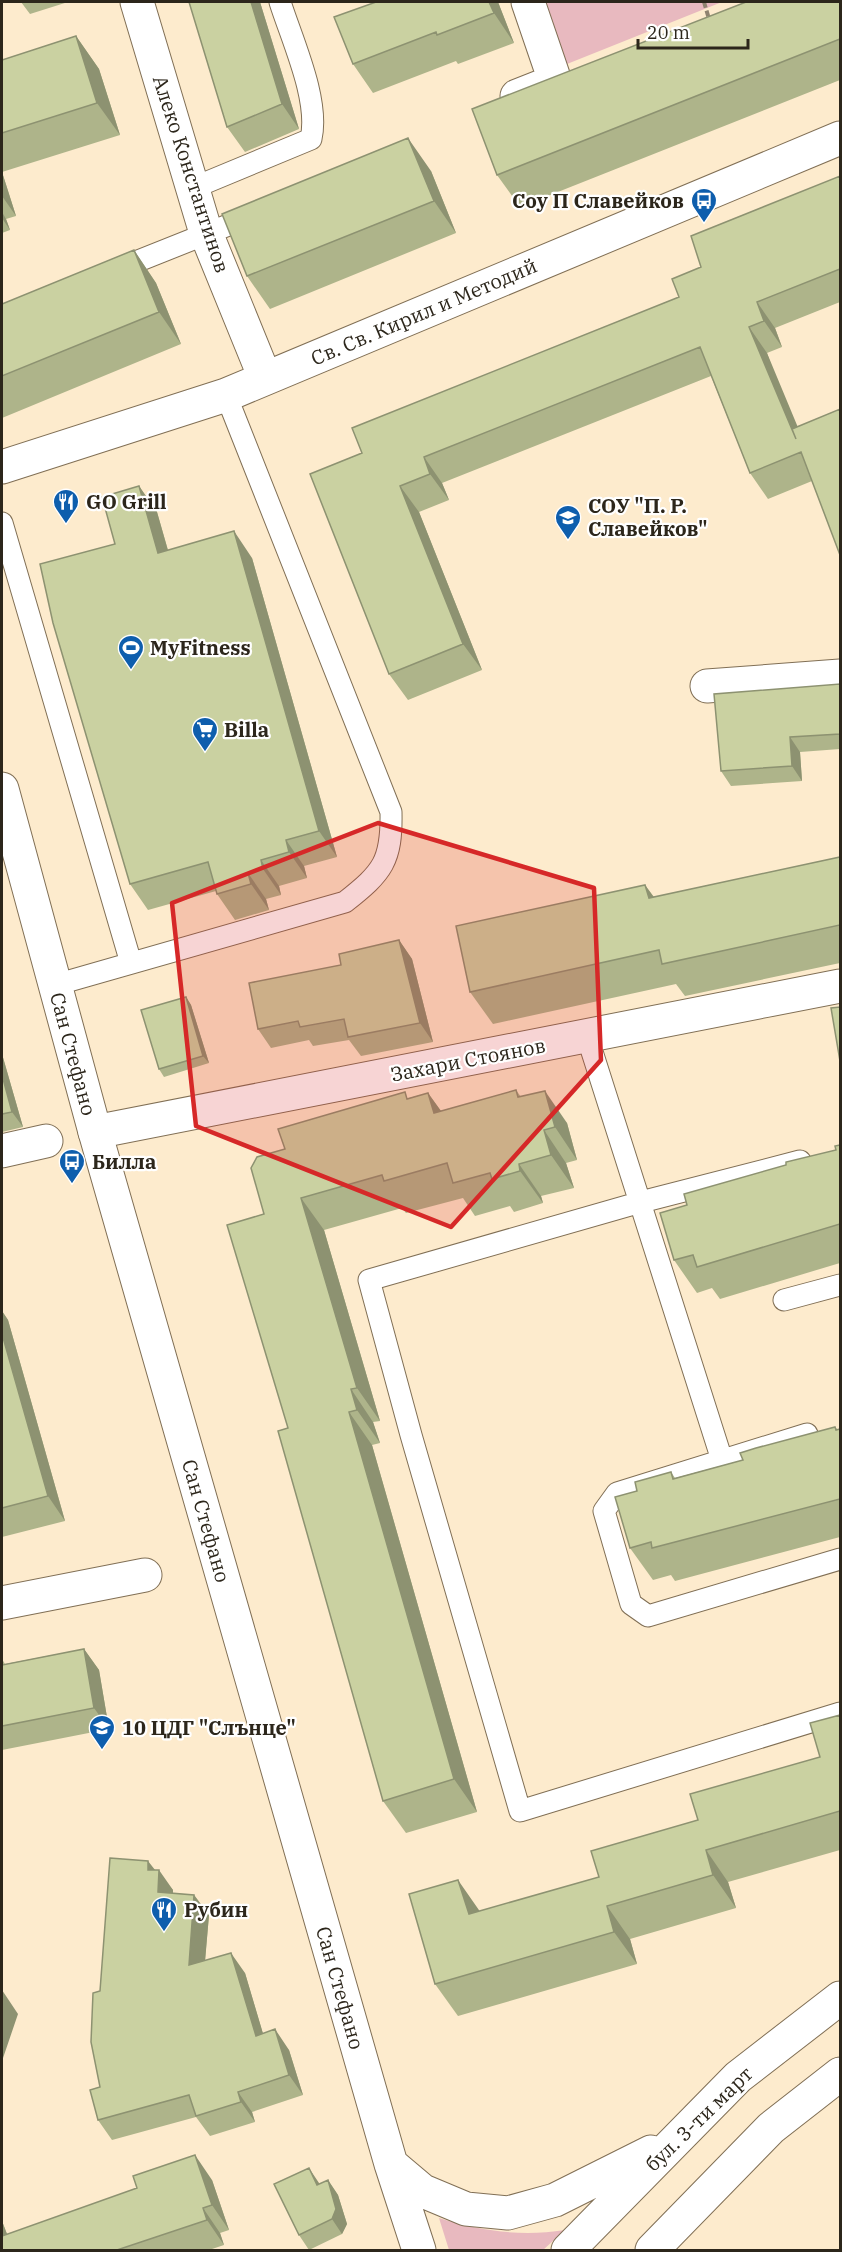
<svg xmlns="http://www.w3.org/2000/svg" width="842" height="2252" font-family="'IBM Plex Serif',serif">
  <style>
    .green { fill: #e8b9bf }
    .lines { fill: none; stroke-linecap: round; stroke-linejoin: round }
    .lane-casing { stroke: #806f55; stroke-width: 23 }
    .street-casing { stroke: #806f55; stroke-width: 35 }
    .secondary-casing { stroke: #806f55; stroke-width: 35 }
    .path { stroke: #8f836f; stroke-width: 4; stroke-dasharray: 6 3; stroke-linecap: butt }
    .lane { stroke: #fff; stroke-width: 21 }
    .street { stroke: #fff; stroke-width: 33 }
    .secondary { stroke: #fff; stroke-width: 33 }
    .wall { fill: #aeb48a }
    .shaded-wall { fill: #8d9271 }
    .building { fill: #cad1a1; stroke: #8d9271; stroke-width: 1.5 }
    .marked { fill: #d62828; fill-opacity: 0.2; stroke: #d62828; stroke-width: 4.5; stroke-linejoin: round }
    .labels { text-anchor: middle; stroke-width: 4.5; stroke-linejoin: round; paint-order: stroke }
    .street-label { font-size: 20px; fill: #2c261b; stroke: #fff }
    .poi-label { font-size: 20px; font-weight: bold; fill: #2c261b; stroke: #fff; text-anchor: start }
  </style>
  <rect width="100%" height="100%" fill="#fdebcd"/>
  <path class="green" d="M 541,2 L 722,2 L 562,66 Z
    M 439,2218 C 481,2231 521,2237 565,2230 L 543,2250 L 449,2250 Z"/>
  <g class="lines">
    <defs>
      <path id="lane" d="M 193,188 L 311,139 C 320,100 292,40 280,2
        M 113,271 L 251,216
        M 2,523 L 131,963
        M 55,985 L 345,902 C 383,872 392,861 391,812 L 226,395
        M 587,1036 L 722,1460
        M 800,1161 L 641,1202 L 369,1280 L 411,1435 L 520,1811 L 840,1713
        M 784,1300 L 840,1285
        M 807,1434 L 617,1493 L 604,1511 L 631,1604 L 648,1616 L 840,1559"/>
      <path id="street" d="M 137,2 L 206,233 L 265,378
        M 517,96 L 555,81 L 528,2
        M 2,467 L 226,395 L 840,138
        M 707,686 L 840,676
        M 95,1132 L 840,986
        M 2,1151 L 46,1141
        M 2,1603 L 145,1575"/>
      <path id="secondary" d="M 2,789 L 95,1132 L 391,2164 L 419,2250
        M 391,2164 L 423,2191 L 466,2209 L 508,2213 L 555,2200 L 651,2152
        M 568,2250 L 738,2077 L 840,1998
        M 652,2250 L 771,2128 L 840,2074"/>
    </defs>
    <use href="#lane" class="lane-casing"/>
    <use href="#street" class="street-casing"/>
    <use href="#secondary" class="secondary-casing"/>
    <path class="path" d="M 704,2 L 709,19"/>
    <use href="#lane" class="lane"/>
    <use href="#street" class="street"/>
    <use href="#secondary" class="secondary"/>
  </g>
  <path class="wall" d="M 21,2 L 68,2 L 30,14 Z
    M 189,2 L 260,2 L 299,129 L 245,152 L 227,127 Z
    M 498,2 L 514,43 L 458,64 L 456,61 L 373,93 L 353,64 Z
    M 840,2 L 840,80 L 520,207 L 497,175 Z
    M 76,36 L 99,69 L 120,135 L 2,172 L 16,216 L 6,219 L 10,230 L 2,233 L 2,60 Z
    M 431,171 L 456,233 L 270,309 L 247,276 Z
    M 840,176 L 840,302 L 775,328 L 782,347 L 767,353 L 812,481 L 768,499 L 750,473 L 711,376 L 442,483 L 449,500 L 419,512 L 482,670 L 408,700 L 389,674 L 362,453 L 679,297 L 701,267 Z
    M 134,250 L 156,283 L 181,344 L 2,418 L 2,304 Z
    M 139,486 L 157,512 L 168,550 L 252,558 L 337,857 L 304,866 L 307,878 L 279,886 L 281,895 L 266,899 L 269,910 L 235,920 L 217,894 L 216,891 L 148,910 L 130,884 L 115,544 Z
    M 840,684 L 840,749 L 800,752 L 802,781 L 731,786 L 721,771 Z
    M 840,857 L 840,963 L 685,996 L 676,984 L 493,1024 L 470,992 L 645,885 L 654,897 Z
    M 399,940 L 412,959 L 433,1042 L 361,1056 L 349,1040 L 313,1046 L 309,1040 L 271,1048 L 258,1029 Z
    M 186,997 L 191,1005 L 209,1063 L 164,1077 L 159,1069 Z
    M 2,1054 L 23,1127 L 2,1132 Z
    M 516,1090 L 521,1097 L 567,1123 L 577,1160 L 566,1163 L 574,1188 L 541,1196 L 543,1203 L 514,1212 L 510,1206 L 475,1216 L 463,1198 L 406,1213 L 402,1208 L 324,1230 L 380,1421 L 373,1422 L 380,1443 L 372,1445 L 477,1812 L 406,1833 L 383,1801 L 288,1428 L 264,1214 L 285,1149 L 409,1098 L 428,1093 L 441,1111 Z
    M 840,1145 L 840,1263 L 720,1299 L 712,1288 L 697,1293 L 674,1260 L 687,1205 L 786,1165 L 836,1150 Z
    M 2,1311 L 8,1320 L 65,1521 L 2,1537 Z
    M 835,1427 L 837,1429 L 840,1429 L 840,1537 L 675,1581 L 671,1575 L 653,1580 L 630,1548 L 637,1491 L 671,1472 L 675,1478 L 743,1460 Z
    M 84,1649 L 99,1670 L 109,1729 L 2,1750 L 2,1659 L 5,1664 Z
    M 840,1715 L 840,1850 L 728,1882 L 736,1908 L 630,1939 L 637,1964 L 458,2016 L 435,1984 L 480,1911 L 599,1877 L 698,1820 L 820,1757 Z
    M 155,1870 L 173,1890 L 173,1893 L 194,1895 L 209,1915 L 205,1960 L 245,1973 L 263,2034 L 289,2050 L 303,2095 L 252,2112 L 255,2122 L 210,2136 L 196,2117 L 112,2140 L 98,2120 L 100,2087 L 100,1991 Z
    M 212,2180 L 229,2230 L 220,2233 L 224,2245 L 209,2250 L 2,2250 L 2,2221 L 7,2234 Z
    M 328,2180 L 338,2195 L 347,2224 L 342,2234 L 309,2250 L 299,2235 L 320,2184 Z"/>
  <path class="shaded-wall" d="M 251,2 L 260,2 L 299,129 L 282,104 Z
    M 489,2 L 498,2 L 514,43 L 494,13 Z
    M 76,36 L 99,69 L 120,135 L 97,103 Z
    M 408,138 L 431,171 L 456,233 L 434,201 Z
    M 2,172 L 16,216 L 2,196 Z
    M 2,212 L 6,219 L 10,230 L 2,218 Z
    M 134,250 L 156,283 L 181,344 L 159,312 Z
    M 757,302 L 775,328 L 782,347 L 764,321 Z
    M 749,327 L 767,353 L 814,466 L 796,439 Z
    M 424,457 L 442,483 L 449,500 L 430,474 Z
    M 139,486 L 157,512 L 176,579 L 158,553 Z
    M 400,486 L 419,512 L 482,670 L 463,644 Z
    M 234,531 L 252,558 L 337,857 L 319,831 Z
    M 790,737 L 800,752 L 802,781 L 792,766 Z
    M 286,840 L 304,866 L 307,878 L 289,852 Z
    M 261,860 L 279,886 L 281,895 L 263,869 Z
    M 248,873 L 266,899 L 269,910 L 251,884 Z
    M 645,885 L 668,917 L 649,898 Z
    M 399,940 L 412,959 L 433,1042 L 420,1023 Z
    M 186,997 L 191,1005 L 209,1063 L 203,1056 Z
    M 2,1054 L 23,1127 L 12,1112 L 2,1075 Z
    M 545,1091 L 567,1123 L 577,1160 L 555,1127 Z
    M 428,1093 L 451,1125 L 434,1113 Z
    M 544,1130 L 566,1163 L 574,1188 L 551,1155 Z
    M 519,1164 L 541,1196 L 543,1203 L 520,1171 Z
    M 301,1198 L 324,1230 L 380,1421 L 357,1388 Z
    M 2,1311 L 8,1320 L 65,1521 L 48,1496 L 2,1334 Z
    M 351,1389 L 373,1422 L 380,1443 L 357,1410 Z
    M 349,1412 L 372,1445 L 477,1812 L 454,1779 Z
    M 84,1649 L 99,1670 L 109,1729 L 94,1708 Z
    M 706,1850 L 728,1882 L 736,1908 L 713,1875 Z
    M 148,1861 L 159,1875 L 159,1870 L 173,1890 L 172,1912 L 158,1892 L 148,1870 Z
    M 458,1880 L 481,1913 L 469,1914 Z
    M 194,1895 L 209,1915 L 203,1985 L 189,1965 Z
    M 607,1906 L 630,1939 L 637,1964 L 614,1932 Z
    M 231,1953 L 245,1973 L 270,2057 L 256,2036 Z
    M 2,1990 L 18,2014 L 2,2061 Z
    M 275,2029 L 289,2050 L 303,2095 L 289,2075 Z
    M 238,2092 L 252,2112 L 255,2122 L 241,2102 Z
    M 195,2155 L 212,2180 L 229,2230 L 212,2205 Z
    M 309,2168 L 319,2183 L 328,2200 L 317,2185 Z
    M 328,2180 L 338,2195 L 347,2224 L 342,2234 L 332,2219 Z
    M 203,2208 L 220,2233 L 224,2245 L 207,2220 Z
    M 2,2221 L 13,2250 L 2,2239 Z"/>
  <path class="building" d="M 189,2 L 251,2 L 282,104 L 227,127 Z
    M 376,2 L 489,2 L 494,13 L 437,35 L 436,32 L 353,64 L 334,17 Z
    M 746,2 L 840,2 L 840,39 L 497,175 L 472,109 Z
    M 76,36 L 97,103 L 2,133 L 2,60 Z
    M 408,138 L 434,201 L 247,276 L 222,214 Z
    M 840,176 L 840,269 L 757,302 L 764,321 L 749,327 L 796,439 L 792,429 L 840,409 L 840,555 L 801,452 L 750,473 L 700,347 L 424,457 L 430,474 L 400,486 L 463,644 L 389,674 L 310,474 L 362,453 L 352,428 L 679,297 L 672,279 L 701,267 L 691,236 Z
    M 134,250 L 159,312 L 2,376 L 2,304 Z
    M 139,486 L 158,553 L 234,531 L 319,831 L 286,840 L 289,852 L 261,860 L 263,869 L 248,873 L 251,884 L 217,894 L 208,862 L 130,884 L 53,623 L 40,564 L 115,544 L 102,497 Z
    M 840,684 L 840,734 L 790,737 L 792,766 L 721,771 L 714,694 Z
    M 840,857 L 840,925 L 662,964 L 659,950 L 470,992 L 456,926 L 645,885 L 649,898 Z
    M 399,940 L 420,1023 L 348,1037 L 344,1019 L 300,1027 L 298,1021 L 258,1029 L 249,983 L 341,965 L 339,954 Z
    M 186,997 L 203,1056 L 159,1069 L 141,1010 Z
    M 840,1007 L 840,1061 L 831,1008 Z
    M 2,1075 L 12,1112 L 2,1114 Z
    M 516,1090 L 518,1097 L 545,1091 L 555,1127 L 544,1130 L 551,1155 L 519,1164 L 520,1171 L 492,1179 L 490,1173 L 453,1183 L 447,1163 L 384,1181 L 382,1175 L 301,1198 L 357,1388 L 351,1389 L 357,1410 L 349,1412 L 454,1779 L 383,1801 L 278,1431 L 288,1428 L 227,1225 L 264,1214 L 251,1168 L 257,1157 L 285,1149 L 278,1129 L 405,1092 L 407,1099 L 428,1093 L 434,1113 Z
    M 840,1145 L 840,1224 L 697,1267 L 693,1255 L 674,1260 L 660,1213 L 687,1205 L 684,1194 L 786,1165 L 786,1162 L 836,1150 L 835,1146 Z
    M 2,1334 L 48,1496 L 2,1508 Z
    M 835,1427 L 836,1430 L 840,1429 L 840,1499 L 652,1548 L 651,1542 L 630,1548 L 615,1497 L 637,1491 L 635,1482 L 671,1472 L 673,1479 L 743,1460 L 740,1453 L 756,1448 Z
    M 84,1649 L 94,1708 L 2,1726 L 2,1665 Z
    M 840,1715 L 840,1811 L 706,1850 L 713,1875 L 607,1906 L 614,1932 L 435,1984 L 409,1894 L 458,1880 L 469,1914 L 599,1877 L 591,1851 L 698,1820 L 690,1794 L 820,1757 L 810,1723 Z
    M 110,1858 L 148,1861 L 148,1870 L 159,1870 L 158,1892 L 194,1895 L 189,1965 L 231,1953 L 256,2036 L 275,2029 L 289,2075 L 238,2092 L 241,2102 L 196,2116 L 189,2095 L 98,2120 L 90,2090 L 100,2087 L 91,2042 L 93,1993 L 100,1991 Z
    M 195,2155 L 212,2205 L 203,2208 L 207,2220 L 117,2250 L 2,2250 L 2,2236 L 137,2188 L 133,2176 Z
    M 309,2168 L 317,2185 L 328,2180 L 336,2209 L 332,2219 L 299,2235 L 274,2184 Z"/>
  <path class="marked" d="M 378,823 L 594,888 L 601,1060 L 451,1227 L 196,1126 L 172,903 Z"/>
  <defs>
    <symbol id="bus-pin" viewBox="-11 -11 22 30"><path d="M0 17L-7.5 6A9.5 9.5 0 1 1 7.5 6Z" fill="#0e5ead" stroke="#fff"/><path d="M-5-6H5V4H4V6H2V4H-2V6H-4V4H-5ZM-3.5-4V0h7V-4ZM-3.5 1.2v1.5H-2V1.2ZM2 1.2v1.5H3.5V1.2Z" fill="#fff"/></symbol>
    <symbol id="restaurant-pin" viewBox="-11 -11 22 30"><path d="M0 17L-7.5 6A9.5 9.5 0 1 1 7.5 6Z" fill="#0e5ead" stroke="#fff"/><path d="M-5-6h1v4h1v-4h1v4h1v-4h1v5L-1.5 .5V6h-2V.5L-5-1ZM5-6V6H3V1.5H1.5Q1.5-4 5-6Z" fill="#fff"/></symbol>
    <symbol id="school-pin" viewBox="-11 -11 22 30"><path d="M0 17L-7.5 6A9.5 9.5 0 1 1 7.5 6Z" fill="#0e5ead" stroke="#fff"/><path d="M0-5L7-2L0 1L-7-2ZM-4 1L0 2.5L4 1V4Q0 6-4 4Z" fill="#fff"/></symbol>
    <symbol id="stadium-pin" viewBox="-11 -11 22 30"><path d="M0 17L-7.5 6A9.5 9.5 0 1 1 7.5 6Z" fill="#0e5ead" stroke="#fff"/><path d="M0-5a6.5 5 0 1 0 0 10a6.5 5 0 1 0 0-10ZM-3.5-1.8h7v3.6h-7Z" fill="#fff"/></symbol>
    <symbol id="supermarket-pin" viewBox="-11 -11 22 30"><path d="M0 17L-7.5 6A9.5 9.5 0 1 1 7.5 6Z" fill="#0e5ead" stroke="#fff"/><path d="M-6-5.5h2.5l.6 2H6L4.5 2H-2.5L-4.4-4H-6ZM-1.5 3.2a1.3 1.3 0 1 0 .1 0ZM3 3.2a1.3 1.3 0 1 0 .1 0Z" fill="#fff"/></symbol>
  </defs>
  <g fill-rule="evenodd">
    <use href="#bus-pin" x="689" y="186" width="30" height="40"/>
    <use href="#restaurant-pin" x="51" y="487" width="30" height="40"/>
    <use href="#school-pin" x="553" y="503" width="30" height="40"/>
    <use href="#stadium-pin" x="116" y="633" width="30" height="40"/>
    <use href="#supermarket-pin" x="190" y="715" width="30" height="40"/>
    <use href="#bus-pin" x="57" y="1147" width="30" height="40"/>
    <use href="#school-pin" x="87" y="1713" width="30" height="40"/>
    <use href="#restaurant-pin" x="149" y="1895" width="30" height="40"/>
  </g>
  <g class="labels">
    <g class="street-label">
      <text transform="translate(191 174) rotate(72)" y="7">Алеко Константинов</text>
      <text transform="translate(424 312) rotate(-23)" y="7">Св. Св. Кирил и Методий</text>
      <text transform="translate(73 1054) rotate(75)" y="7">Сан Стефано</text>
      <text transform="translate(468 1060) rotate(-11)" y="7">Захари Стоянов</text>
      <text transform="translate(206 1521) rotate(74)" y="7">Сан Стефано</text>
      <text transform="translate(340 1988) rotate(74)" y="7">Сан Стефано</text>
      <text transform="translate(699 2119) rotate(-44)" y="7">бул. 3-ти март</text>
    </g>
    <g class="poi-label">
      <text x="684" y="208" text-anchor="end">Соу П Славейков</text>
      <text x="86" y="509">GO Grill</text>
      <text x="588" y="513">СОУ "П. Р.<tspan x="588" dy="23">Славейков"</tspan></text>
      <text x="150" y="655">MyFitness</text>
      <text x="224" y="737">Billa</text>
      <text x="92" y="1169">Билла</text>
      <text x="122" y="1735">10 ЦДГ "Слънце"</text>
      <text x="184" y="1917">Рубин</text>
    </g>
  </g>
  <rect width="842" height="2252" fill="none" stroke="#2c261b" stroke-width="6"/>
  <path d="M638 39v9h110v-9" fill="none" stroke="#2c261b" stroke-width="3"/>
  <text x="647" y="39" font-size="18" fill="#2c261b" stroke="#ffffff" stroke-width="4.5" paint-order="stroke">20 m</text>
</svg>
